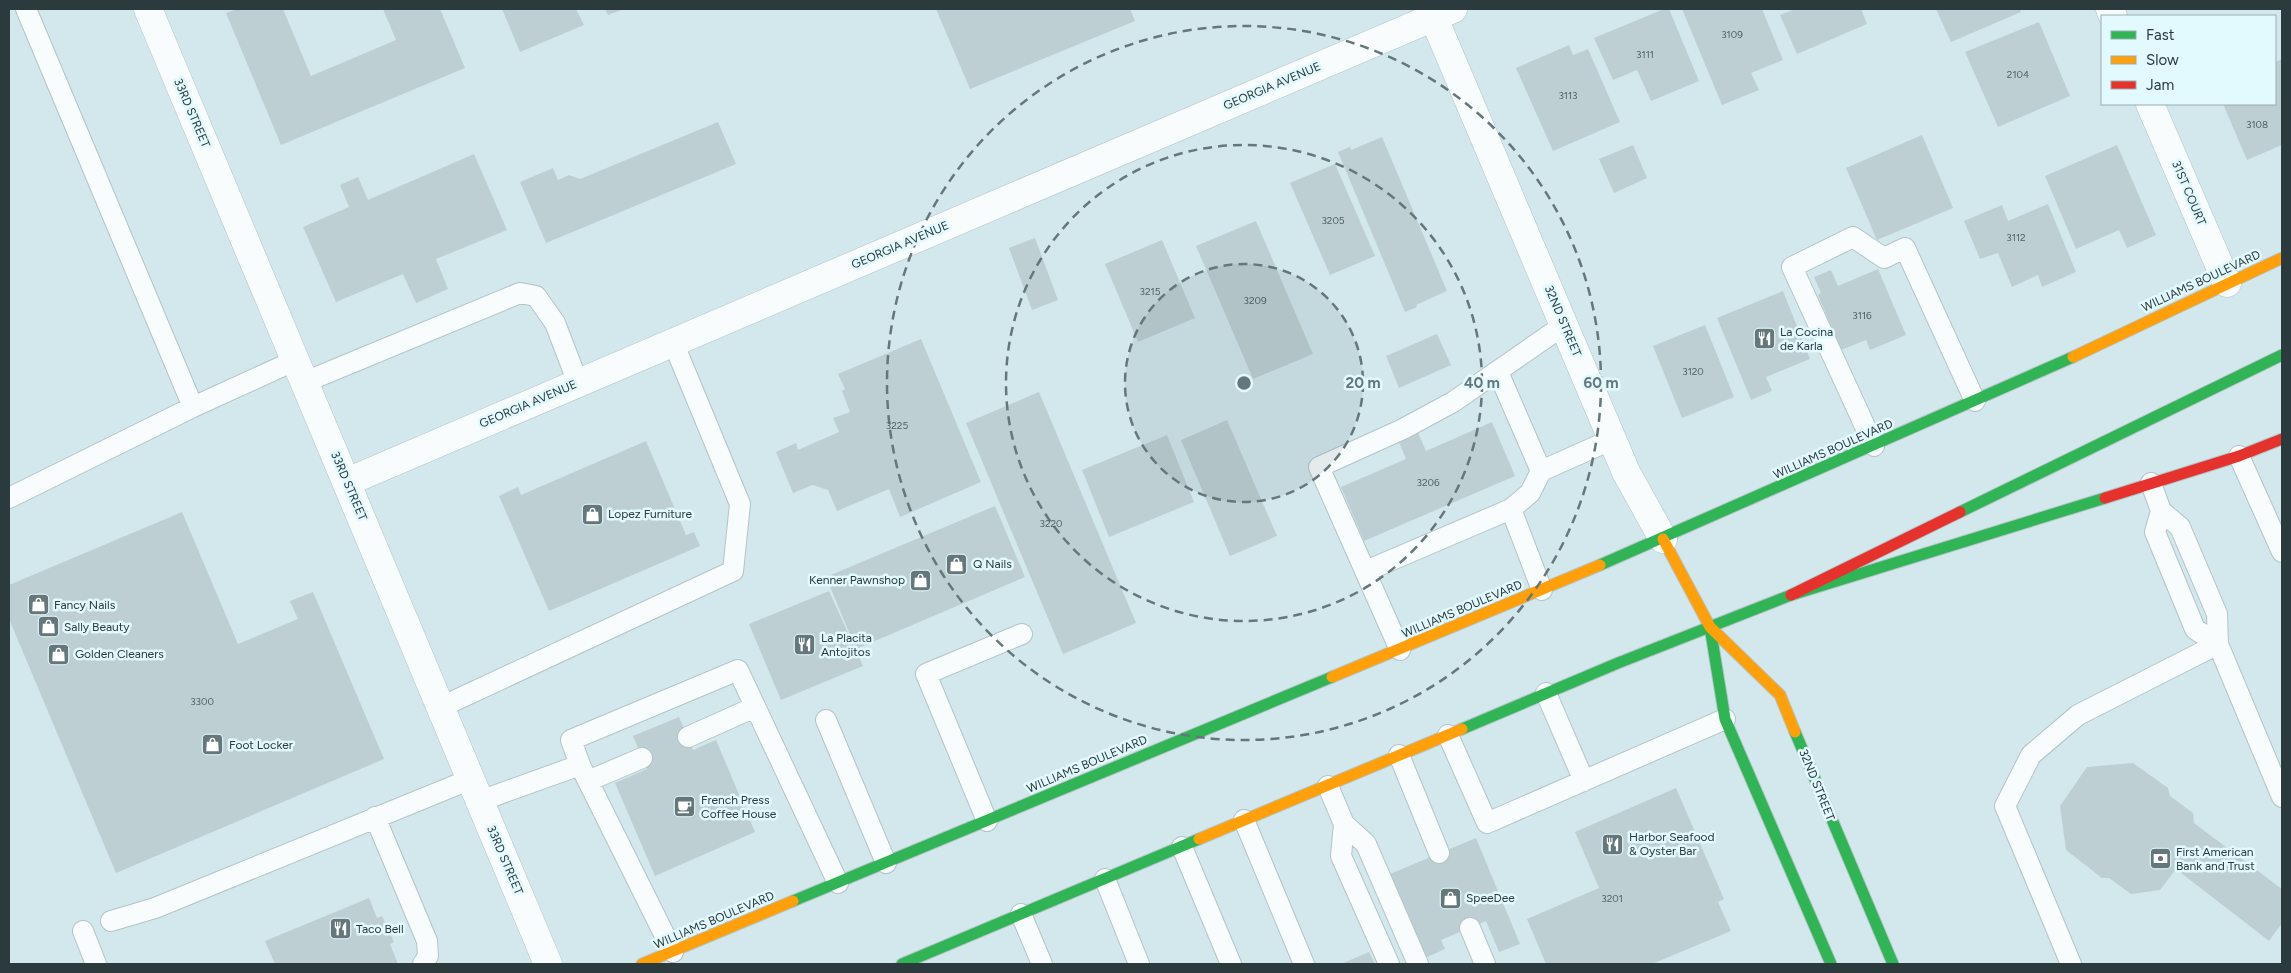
<svg xmlns="http://www.w3.org/2000/svg" width="2291" height="973" font-family="Figtree,sans-serif">
  <style>
    .building { fill: #becfd3 }
    .lines { fill: none; stroke-linecap: round; stroke-linejoin: round }
    .lane-casing { stroke: #b3c4c7; stroke-width: 22 }
    .street-casing { stroke: #b3c4c7; stroke-width: 29 }
    .fast-casing { stroke: #b3c4c7; stroke-width: 13 }
    .slow-casing { stroke: #b3c4c7; stroke-width: 13 }
    .jam-casing { stroke: #b3c4c7; stroke-width: 13 }
    .lane { stroke: #f8fcfc; stroke-width: 20 }
    .street { stroke: #f8fcfc; stroke-width: 28 }
    .fast { stroke: #30b455; stroke-width: 11 }
    .slow { stroke: #ff9f0a; stroke-width: 11 }
    .jam { stroke: #e5322d; stroke-width: 11 }
    .ring { fill: none; stroke: #65777a; stroke-width: 2.5; stroke-dasharray: 9 6 }
    .labels { text-anchor: middle; stroke-width: 5; stroke-linejoin: round; paint-order: stroke }
    .number-label { font-size: 10px; fill: #4f5f62 }
    .street-label { font-size: 12px; fill: #2a3a3d; stroke: #e2f9fe }
    .poi-label { font-size: 12px; fill: #2a3a3d; stroke: #e2f9fe; text-anchor: start }
    .centre { fill: #65777a; stroke: #e2f9fe; stroke-width: 2.5 }
    .ring-label { font-size: 15px; text-anchor: middle; font-weight: bold; fill: #65777a; stroke: #e2f9fe; stroke-width: 5; stroke-linejoin: round; paint-order: stroke }
  </style>
  <rect width="100%" height="100%" fill="#d2e8ec"/>
  <path class="building" d="M 237,9 L 283,9 L 311,76 L 396,40 L 383,9 L 440,9 L 465,68 L 281,145 L 226,13 Z
    M 502,9 L 576,9 L 584,25 L 520,52 Z
    M 605,9 L 624,9 L 608,15 Z
    M 936,9 L 1130,9 L 1135,21 L 970,89 Z
    M 1664,9 L 1669,9 L 1699,81 L 1651,101 L 1637,70 L 1613,80 L 1594,38 Z
    M 1682,9 L 1762,9 L 1783,60 L 1751,73 L 1759,90 L 1722,105 Z
    M 1795,9 L 1861,9 L 1867,24 L 1797,54 L 1780,15 Z
    M 1936,9 L 2020,9 L 2021,12 L 1951,42 Z
    M 2039,22 L 2070,96 L 1998,127 L 1965,52 Z
    M 1569,45 L 1573,55 L 1588,49 L 1620,122 L 1553,151 L 1516,68 Z
    M 2282,59 L 2282,145 L 2247,160 L 2223,104 L 2275,104 L 2275,62 Z
    M 718,122 L 736,164 L 546,243 L 520,182 L 553,168 L 558,180 L 569,175 L 580,179 Z
    M 1922,135 L 1953,208 L 1877,240 L 1846,168 Z
    M 1382,137 L 1447,291 L 1416,305 L 1417,307 L 1405,312 L 1338,152 L 1350,147 L 1351,150 Z
    M 1633,145 L 1647,178 L 1614,193 L 1599,159 Z
    M 2117,145 L 2156,235 L 2127,248 L 2119,230 L 2076,249 L 2045,176 Z
    M 474,154 L 507,230 L 436,259 L 448,289 L 416,303 L 403,274 L 336,302 L 303,227 L 349,207 L 340,185 L 358,177 L 368,200 Z
    M 1335,164 L 1375,256 L 1330,275 L 1290,183 Z
    M 2048,204 L 2076,272 L 2042,287 L 2038,275 L 2012,287 L 1998,253 L 1980,259 L 1964,221 L 2002,205 L 2008,221 Z
    M 1256,221 L 1313,354 L 1253,379 L 1196,246 Z
    M 1035,238 L 1058,300 L 1032,310 L 1009,248 Z
    M 1162,240 L 1195,318 L 1138,342 L 1105,264 Z
    M 1878,269 L 1906,335 L 1870,350 L 1866,340 L 1841,350 L 1818,295 L 1821,293 L 1814,277 L 1831,270 L 1838,286 Z
    M 1783,291 L 1810,359 L 1766,377 L 1772,391 L 1751,400 L 1717,318 Z
    M 1705,325 L 1734,397 L 1682,418 L 1653,346 Z
    M 1437,334 L 1451,365 L 1399,388 L 1386,356 Z
    M 921,339 L 981,482 L 900,517 L 889,489 L 837,511 L 828,490 L 813,485 L 793,493 L 776,452 L 796,443 L 798,450 L 839,432 L 833,418 L 850,412 L 842,391 L 845,389 L 838,374 Z
    M 1039,392 L 1136,623 L 1063,654 L 966,423 Z
    M 1227,420 L 1277,536 L 1230,556 L 1181,440 Z
    M 1492,422 L 1515,476 L 1364,541 L 1341,487 L 1406,459 L 1396,435 L 1415,426 L 1426,451 Z
    M 1167,435 L 1194,502 L 1109,537 L 1082,470 Z
    M 646,441 L 686,535 L 694,532 L 700,546 L 549,611 L 499,496 L 518,487 L 521,495 Z
    M 995,506 L 1025,577 L 856,649 L 826,577 Z
    M 182,512 L 238,644 L 298,619 L 290,601 L 313,592 L 384,759 L 116,873 L 9,619 L 9,585 Z
    M 829,591 L 863,666 L 781,700 L 749,624 Z
    M 679,717 L 693,750 L 716,740 L 755,832 L 655,876 L 615,783 L 647,769 L 633,736 Z
    M 2133,763 L 2168,788 L 2170,796 L 2193,813 L 2194,823 L 2282,889 L 2282,923 L 2269,941 L 2176,869 L 2160,890 L 2131,894 L 2109,878 L 2102,878 L 2066,850 L 2060,806 L 2087,767 Z
    M 1676,788 L 1724,899 L 1718,902 L 1731,931 L 1652,964 L 1546,964 L 1527,919 L 1599,888 L 1575,832 Z
    M 1476,838 L 1520,944 L 1499,952 L 1486,921 L 1441,940 L 1445,949 L 1425,958 L 1390,874 Z
    M 369,898 L 377,918 L 382,916 L 394,942 L 390,944 L 398,964 L 275,964 L 265,941 Z
    M 1369,952 L 1375,964 L 1341,964 Z"/>
  <g class="lines">
    <defs>
      <path id="lane" d="M 26,9 L 193,407
        M 1498,372 L 1541,471
        M 305,382 L 520,293 L 536,296 L 555,323 L 578,383
        M 1874,446 L 1792,267 L 1853,237 L 1884,258 L 1905,248 L 1975,401
        M 2239,456 L 2282,552
        M 2151,483 L 2161,511 L 2180,527 L 2217,614 L 2218,644 L 2282,797
        M 9,498 L 193,407 L 296,360
        M 1511,509 L 1542,590
        M 2161,511 L 2155,532 L 2195,629 L 2218,644
        M 1366,571 L 1511,509 L 1530,493 L 1541,471 L 1613,439
        M 1400,650 L 1319,467 L 1403,429 L 1453,402 L 1564,325
        M 1546,693 L 1584,781
        M 441,707 L 733,571 L 740,504 L 673,342
        M 826,720 L 886,863
        M 1448,735 L 1487,823 L 1725,719
        M 688,737 L 755,707
        M 1399,755 L 1439,853
        M 580,765 L 673,952
        M 588,781 L 642,758
        M 1328,786 L 1344,824 L 1366,844 L 1418,964
        M 480,801 L 580,765 L 571,740 L 738,670 L 838,883
        M 375,817 L 427,941 L 428,956 L 423,964
        M 1244,820 L 1304,964
        M 987,821 L 926,674 L 1022,634
        M 1344,824 L 1341,856 L 1389,964
        M 1182,847 L 1231,964
        M 1105,879 L 1139,964
        M 1021,914 L 1042,964
        M 111,921 L 155,908 L 471,779
        M 1470,928 L 1485,964
        M 83,931 L 96,964
        M 2071,964 L 2005,806 L 2031,755 L 2078,715 L 2218,644"/>
      <path id="street" d="M 148,9 L 548,964
        M 1430,9 L 1626,472 L 1663,539
        M 2110,9 L 2113,16
        M 2150,104 L 2227,283
        M 347,482 L 1453,9"/>
      <path id="fast" d="M 1960,512 L 2282,355
        M 1600,565 L 2073,357
        M 1710,627 L 1725,719 L 1831,964
        M 1462,729 L 1618,663 L 1791,595 L 2105,498
        M 1795,732 L 1893,964
        M 793,901 L 1332,677
        M 902,964 L 1199,839"/>
      <path id="slow" d="M 2073,357 L 2282,258
        M 1663,539 L 1710,627 L 1780,695 L 1795,732
        M 1332,677 L 1600,565
        M 1199,839 L 1462,729
        M 642,964 L 793,901"/>
      <path id="jam" d="M 2105,498 L 2239,456 L 2282,439
        M 1791,595 L 1960,512"/>
    </defs>
    <use href="#lane" class="lane-casing"/>
    <use href="#street" class="street-casing"/>
    <use href="#fast" class="fast-casing"/>
    <use href="#slow" class="slow-casing"/>
    <use href="#jam" class="jam-casing"/>
    <use href="#lane" class="lane"/>
    <use href="#street" class="street"/>
    <use href="#fast" class="fast"/>
    <use href="#slow" class="slow"/>
    <use href="#jam" class="jam"/>
  </g>
  <circle cx="1244" cy="383" r="119" fill="#65777a" fill-opacity=".12"/>
  <g class="ring">
    <circle cx="1244" cy="383" r="119"/>
    <circle cx="1244" cy="383" r="238"/>
    <circle cx="1244" cy="383" r="357"/>
  </g>
  <defs>
    <symbol id="restaurant-square" viewBox="-11 -11 22 22"><rect x="-9" y="-9" width="18" height="18" rx="4" fill="#65777a" stroke="#e2f9fe"/><path d="M-5-6h1v4h1v-4h1v4h1v-4h1v5L-1.5 .5V6h-2V.5L-5-1ZM5-6V6H3V1.5H1.5Q1.5-4 5-6Z" fill="#fff"/></symbol>
    <symbol id="shop-square" viewBox="-11 -11 22 22"><rect x="-9" y="-9" width="18" height="18" rx="4" fill="#65777a" stroke="#e2f9fe"/><path d="M-5-2.5h2.3a2.7 3.5 0 0 1 5.4 0H5L5.5 6h-11ZM-1.5-2.5h3a1.5 2.3 0 0 0-3 0Z" fill="#fff"/></symbol>
    <symbol id="cafe-square" viewBox="-11 -11 22 22"><rect x="-9" y="-9" width="18" height="18" rx="4" fill="#65777a" stroke="#e2f9fe"/><path d="M-5.5-4.5H6V0H3Q3 3.5 0 3.5H-2.5Q-5.5 3.5-5.5 0ZM3-3.2v2h1.7v-2ZM-6 4.5H4V6H-6Z" fill="#fff"/></symbol>
    <symbol id="bank-square" viewBox="-11 -11 22 22"><rect x="-9" y="-9" width="18" height="18" rx="4" fill="#65777a" stroke="#e2f9fe"/><path d="M-6-4H6V4H-6ZM0-2.3a2.3 2.3 0 1 0 0 4.6a2.3 2.3 0 1 0 0-4.6Z" fill="#fff"/></symbol>
  </defs>
  <g fill-rule="evenodd">
    <use href="#restaurant-square" x="1752" y="326" width="25" height="25"/>
    <use href="#shop-square" x="580" y="502" width="25" height="25"/>
    <use href="#shop-square" x="944" y="552" width="25" height="25"/>
    <use href="#shop-square" x="908" y="568" width="25" height="25"/>
    <use href="#shop-square" x="26" y="592" width="25" height="25"/>
    <use href="#shop-square" x="36" y="614" width="25" height="25"/>
    <use href="#restaurant-square" x="792" y="632" width="25" height="25"/>
    <use href="#shop-square" x="46" y="642" width="25" height="25"/>
    <use href="#shop-square" x="200" y="732" width="25" height="25"/>
    <use href="#cafe-square" x="672" y="794" width="25" height="25"/>
    <use href="#restaurant-square" x="1600" y="832" width="25" height="25"/>
    <use href="#bank-square" x="2148" y="846" width="25" height="25"/>
    <use href="#shop-square" x="1438" y="886" width="25" height="25"/>
    <use href="#restaurant-square" x="328" y="916" width="25" height="25"/>
  </g>
  <g class="labels">
    <g class="number-label">
      <text x="1732" y="38">3109</text>
      <text x="1645" y="58">3111</text>
      <text x="2018" y="78">2104</text>
      <text x="1568" y="99">3113</text>
      <text x="2257" y="128">3108</text>
      <text x="1333" y="224">3205</text>
      <text x="2016" y="241">3112</text>
      <text x="1150" y="295">3215</text>
      <text x="1255" y="304">3209</text>
      <text x="1862" y="319">3116</text>
      <text x="1693" y="375">3120</text>
      <text x="897" y="429">3225</text>
      <text x="1428" y="486">3206</text>
      <text x="1051" y="527">3220</text>
      <text x="202" y="705">3300</text>
      <text x="1612" y="902">3201</text>
    </g>
    <g class="street-label">
      <text transform="translate(1272 86) rotate(-23)" y="4">GEORGIA AVENUE</text>
      <text transform="translate(192 113) rotate(67)" y="4">33RD STREET</text>
      <text transform="translate(2189 193) rotate(67)" y="4">31ST COURT</text>
      <text transform="translate(900 245) rotate(-23)" y="4">GEORGIA AVENUE</text>
      <text transform="translate(2201 281) rotate(-25)" y="4">WILLIAMS BOULEVARD</text>
      <text transform="translate(1563 321) rotate(67)" y="4">32ND STREET</text>
      <text transform="translate(528 404) rotate(-23)" y="4">GEORGIA AVENUE</text>
      <text transform="translate(1833 449) rotate(-24)" y="4">WILLIAMS BOULEVARD</text>
      <text transform="translate(349 486) rotate(67)" y="4">33RD STREET</text>
      <text transform="translate(1462 609) rotate(-23)" y="4">WILLIAMS BOULEVARD</text>
      <text transform="translate(1087 764) rotate(-23)" y="4">WILLIAMS BOULEVARD</text>
      <text transform="translate(1817 785) rotate(68)" y="4">32ND STREET</text>
      <text transform="translate(505 860) rotate(67)" y="4">33RD STREET</text>
      <text transform="translate(714 920) rotate(-23)" y="4">WILLIAMS BOULEVARD</text>
    </g>
    <g class="poi-label">
      <text x="1780" y="336">La Cocina<tspan x="1780" dy="14">de Karla</tspan></text>
      <text x="608" y="518">Lopez Furniture</text>
      <text x="973" y="568">Q Nails</text>
      <text x="905" y="584" text-anchor="end">Kenner Pawnshop</text>
      <text x="54" y="609">Fancy Nails</text>
      <text x="64" y="631">Sally Beauty</text>
      <text x="821" y="642">La Placita<tspan x="821" dy="14">Antojitos</tspan></text>
      <text x="75" y="658">Golden Cleaners</text>
      <text x="229" y="749">Foot Locker</text>
      <text x="701" y="804">French Press<tspan x="701" dy="14">Coffee House</tspan></text>
      <text x="1629" y="841">Harbor Seafood<tspan x="1629" dy="14">&amp; Oyster Bar</tspan></text>
      <text x="2176" y="856">First American<tspan x="2176" dy="14">Bank and Trust</tspan></text>
      <text x="1466" y="902">SpeeDee</text>
      <text x="356" y="933">Taco Bell</text>
    </g>
  </g>
  <circle cx="1244" cy="383" r="8" class="centre"/>
  <g class="ring-label">
    <text x="1363" y="388">20 m</text>
    <text x="1482" y="388">40 m</text>
    <text x="1601" y="388">60 m</text>
  </g>
  <rect width="2291" height="973" fill="none" stroke="#2a3a3d" stroke-width="20"/>
  <rect x="2101" y="15" width="175" height="90" fill="#e2f9fe" stroke="#98adb1"/>
  <rect x="2111" y="31" width="25" height="8" fill="#30b455" stroke="#98adb1"/>
  <text x="2146" y="40" font-size="15" fill="#2a3a3d">Fast</text>
  <rect x="2111" y="56" width="25" height="8" fill="#ff9f0a" stroke="#98adb1"/>
  <text x="2146" y="65" font-size="15" fill="#2a3a3d">Slow</text>
  <rect x="2111" y="81" width="25" height="8" fill="#e5322d" stroke="#98adb1"/>
  <text x="2146" y="90" font-size="15" fill="#2a3a3d">Jam</text>
</svg>
